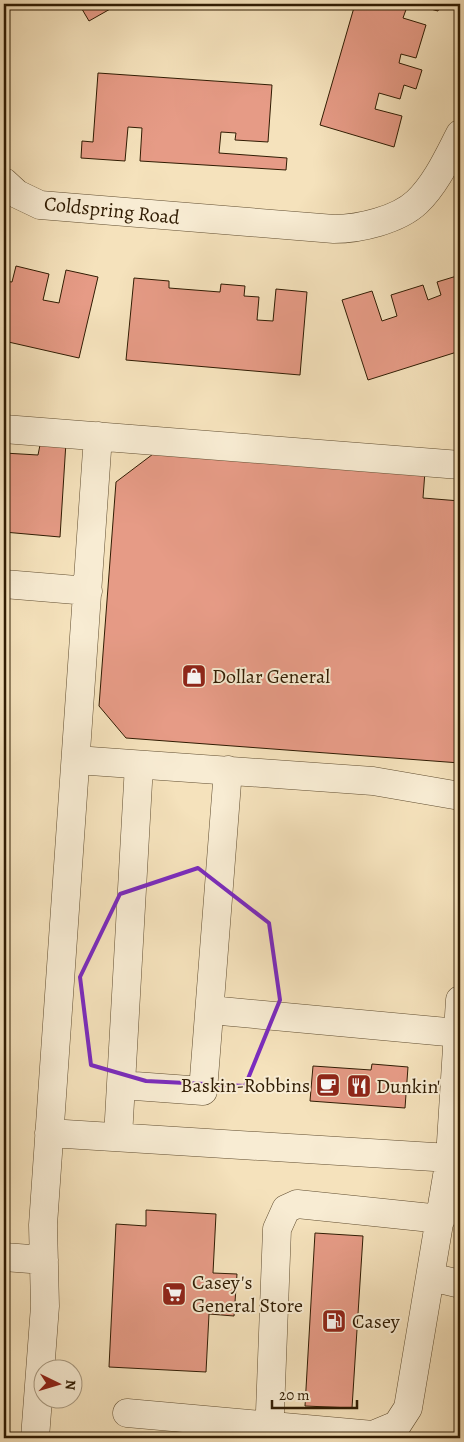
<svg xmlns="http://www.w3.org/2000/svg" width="464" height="1442" font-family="Alegreya,serif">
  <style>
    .building { fill: #e69b86; stroke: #301c03 }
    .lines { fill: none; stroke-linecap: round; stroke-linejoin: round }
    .minor-casing { stroke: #614e31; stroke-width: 29 }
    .minor { stroke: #f8ecd3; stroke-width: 28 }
    .marked { fill: none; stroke: #7b2cbf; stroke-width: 4; stroke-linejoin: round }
    .labels { text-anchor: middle; stroke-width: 4; stroke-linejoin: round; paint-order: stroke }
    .street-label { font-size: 20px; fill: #301c03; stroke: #f8ecd3 }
    .poi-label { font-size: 20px; fill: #301c03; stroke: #f8ecd3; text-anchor: start }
  </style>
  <rect width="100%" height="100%" fill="#f5e2bc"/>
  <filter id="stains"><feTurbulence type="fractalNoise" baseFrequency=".004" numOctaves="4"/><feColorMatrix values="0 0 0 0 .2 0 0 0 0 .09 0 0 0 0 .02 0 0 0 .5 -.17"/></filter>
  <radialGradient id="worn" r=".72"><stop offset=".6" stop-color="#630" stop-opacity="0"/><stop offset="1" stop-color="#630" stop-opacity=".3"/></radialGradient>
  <path class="building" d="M 79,4 L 119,4 L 89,21 Z
    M 355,4 L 408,4 L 403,18 L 426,25 L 416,58 L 401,54 L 399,63 L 422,70 L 416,89 L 404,85 L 400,99 L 379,93 L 375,109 L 402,116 L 394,147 L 320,125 Z
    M 412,4 L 440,4 L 438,11 Z
    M 98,73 L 272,85 L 268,142 L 235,140 L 236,133 L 221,132 L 219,153 L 287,158 L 286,170 L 140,161 L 142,128 L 128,127 L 125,161 L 81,158 L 82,141 L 93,142 Z
    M 4,259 L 7,260 L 4,275 Z
    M 16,266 L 49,274 L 43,300 L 59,303 L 66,270 L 98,277 L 79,358 L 4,341 L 4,281 L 12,282 Z
    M 460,275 L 460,351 L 368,380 L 342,300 L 372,291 L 382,321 L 397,316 L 391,295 L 423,285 L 428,300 L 441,295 L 437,282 Z
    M 134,278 L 169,281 L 169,288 L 220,292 L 221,284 L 245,286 L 244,296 L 259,297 L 257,320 L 273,321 L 276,289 L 307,292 L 300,375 L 126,360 Z
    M 41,440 L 66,442 L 60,537 L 4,532 L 4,453 L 38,455 Z
    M 157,451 L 425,471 L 423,498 L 460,501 L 460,763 L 126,738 L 99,706 L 116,482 Z
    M 372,1064 L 408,1067 L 405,1108 L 310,1101 L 313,1066 L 371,1070 Z
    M 146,1210 L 216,1214 L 213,1273 L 237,1274 L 234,1316 L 209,1314 L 206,1372 L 109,1367 L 116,1224 L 146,1226 Z
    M 315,1233 L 363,1236 L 352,1408 L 305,1406 Z"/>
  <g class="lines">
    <defs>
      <path id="minor" d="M 4,182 L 17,194 L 40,205 L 334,229 C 359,229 398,220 417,202 C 436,184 448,157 460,134
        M 4,429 L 460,465
        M 4,584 L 88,591
        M 76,760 L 373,781 L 460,796
        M 210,1010 L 458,1033
        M 121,1085 L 203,1091 L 228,770
        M 49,1133 L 450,1158 L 460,1000
        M 118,1137 L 139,765
        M 4,1257 L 44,1260
        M 431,1277 L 460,1284
        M 127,1413 L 373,1435 L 397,1425 L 408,1408 L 450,1158
        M 35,1438 L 45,1306 L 43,1225 L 98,436
        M 269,1438 L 277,1229 L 286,1209 L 297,1204 L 441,1219"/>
    </defs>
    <use href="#minor" class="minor-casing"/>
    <use href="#minor" class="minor"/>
  </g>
  <path class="marked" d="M 198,868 L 269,923 L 280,1000 L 245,1086 L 146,1081 L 91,1065 L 80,977 L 120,894 Z"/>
  <defs>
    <symbol id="shop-square" viewBox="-11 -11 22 22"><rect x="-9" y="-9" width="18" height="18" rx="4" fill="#8f2418" stroke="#f8ecd3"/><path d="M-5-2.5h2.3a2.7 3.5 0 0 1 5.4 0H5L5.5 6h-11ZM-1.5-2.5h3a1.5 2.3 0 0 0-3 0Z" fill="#fff"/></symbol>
    <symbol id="cafe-square" viewBox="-11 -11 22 22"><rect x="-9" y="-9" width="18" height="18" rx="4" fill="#8f2418" stroke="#f8ecd3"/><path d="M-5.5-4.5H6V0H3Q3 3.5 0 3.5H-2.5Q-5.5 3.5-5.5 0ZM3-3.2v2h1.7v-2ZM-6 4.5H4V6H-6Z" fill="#fff"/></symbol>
    <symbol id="restaurant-square" viewBox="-11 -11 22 22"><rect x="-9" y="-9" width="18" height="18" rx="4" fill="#8f2418" stroke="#f8ecd3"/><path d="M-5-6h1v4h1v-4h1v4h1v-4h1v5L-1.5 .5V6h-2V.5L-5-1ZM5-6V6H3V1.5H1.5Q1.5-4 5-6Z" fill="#fff"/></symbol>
    <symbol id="supermarket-square" viewBox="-11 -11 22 22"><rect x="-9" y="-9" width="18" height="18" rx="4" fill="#8f2418" stroke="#f8ecd3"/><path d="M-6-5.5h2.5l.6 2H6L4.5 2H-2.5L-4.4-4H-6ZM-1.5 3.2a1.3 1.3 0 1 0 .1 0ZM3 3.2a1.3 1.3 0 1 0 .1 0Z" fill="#fff"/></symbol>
    <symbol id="fuel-square" viewBox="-11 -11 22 22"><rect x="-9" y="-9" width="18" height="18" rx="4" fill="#8f2418" stroke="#f8ecd3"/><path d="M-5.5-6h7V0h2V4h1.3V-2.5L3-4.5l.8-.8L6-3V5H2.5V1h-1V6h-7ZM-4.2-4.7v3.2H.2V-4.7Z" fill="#fff"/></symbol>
  </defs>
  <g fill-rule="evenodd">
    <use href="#shop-square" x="180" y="662" width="28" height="28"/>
    <use href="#cafe-square" x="314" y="1071" width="28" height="28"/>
    <use href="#restaurant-square" x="345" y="1072" width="28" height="28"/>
    <use href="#supermarket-square" x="160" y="1280" width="28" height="28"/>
    <use href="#fuel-square" x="320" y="1307" width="28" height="28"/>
  </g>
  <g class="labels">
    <g class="street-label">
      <text transform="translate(112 210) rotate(6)" y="7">Coldspring Road</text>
    </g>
    <g class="poi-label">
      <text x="212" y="683">Dollar General</text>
      <text x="310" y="1092" text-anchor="end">Baskin-Robbins</text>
      <text x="376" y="1093">Dunkin'</text>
      <text x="192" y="1289">Casey's<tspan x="192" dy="23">General Store</tspan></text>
      <text x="352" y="1328">Casey</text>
    </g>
  </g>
  <rect width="464" height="1442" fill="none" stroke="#f5e2bc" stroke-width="20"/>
  <rect x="5" y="5" width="454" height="1432" fill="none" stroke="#301c03" stroke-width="2.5"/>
  <rect x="10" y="10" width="444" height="1422" fill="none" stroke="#301c03"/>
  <g transform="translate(58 1384) rotate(95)"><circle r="24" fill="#f8ecd3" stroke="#a89980"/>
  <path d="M0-4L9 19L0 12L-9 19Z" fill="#8f2418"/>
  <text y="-8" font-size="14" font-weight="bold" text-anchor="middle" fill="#301c03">N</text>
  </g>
  <path d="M272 1400v8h85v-8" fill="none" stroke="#301c03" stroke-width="2.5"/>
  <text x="279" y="1400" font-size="15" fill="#301c03" stroke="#f8ecd3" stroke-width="4" paint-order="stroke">20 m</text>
  <rect width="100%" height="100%" filter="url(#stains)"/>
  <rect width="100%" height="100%" fill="url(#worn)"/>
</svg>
